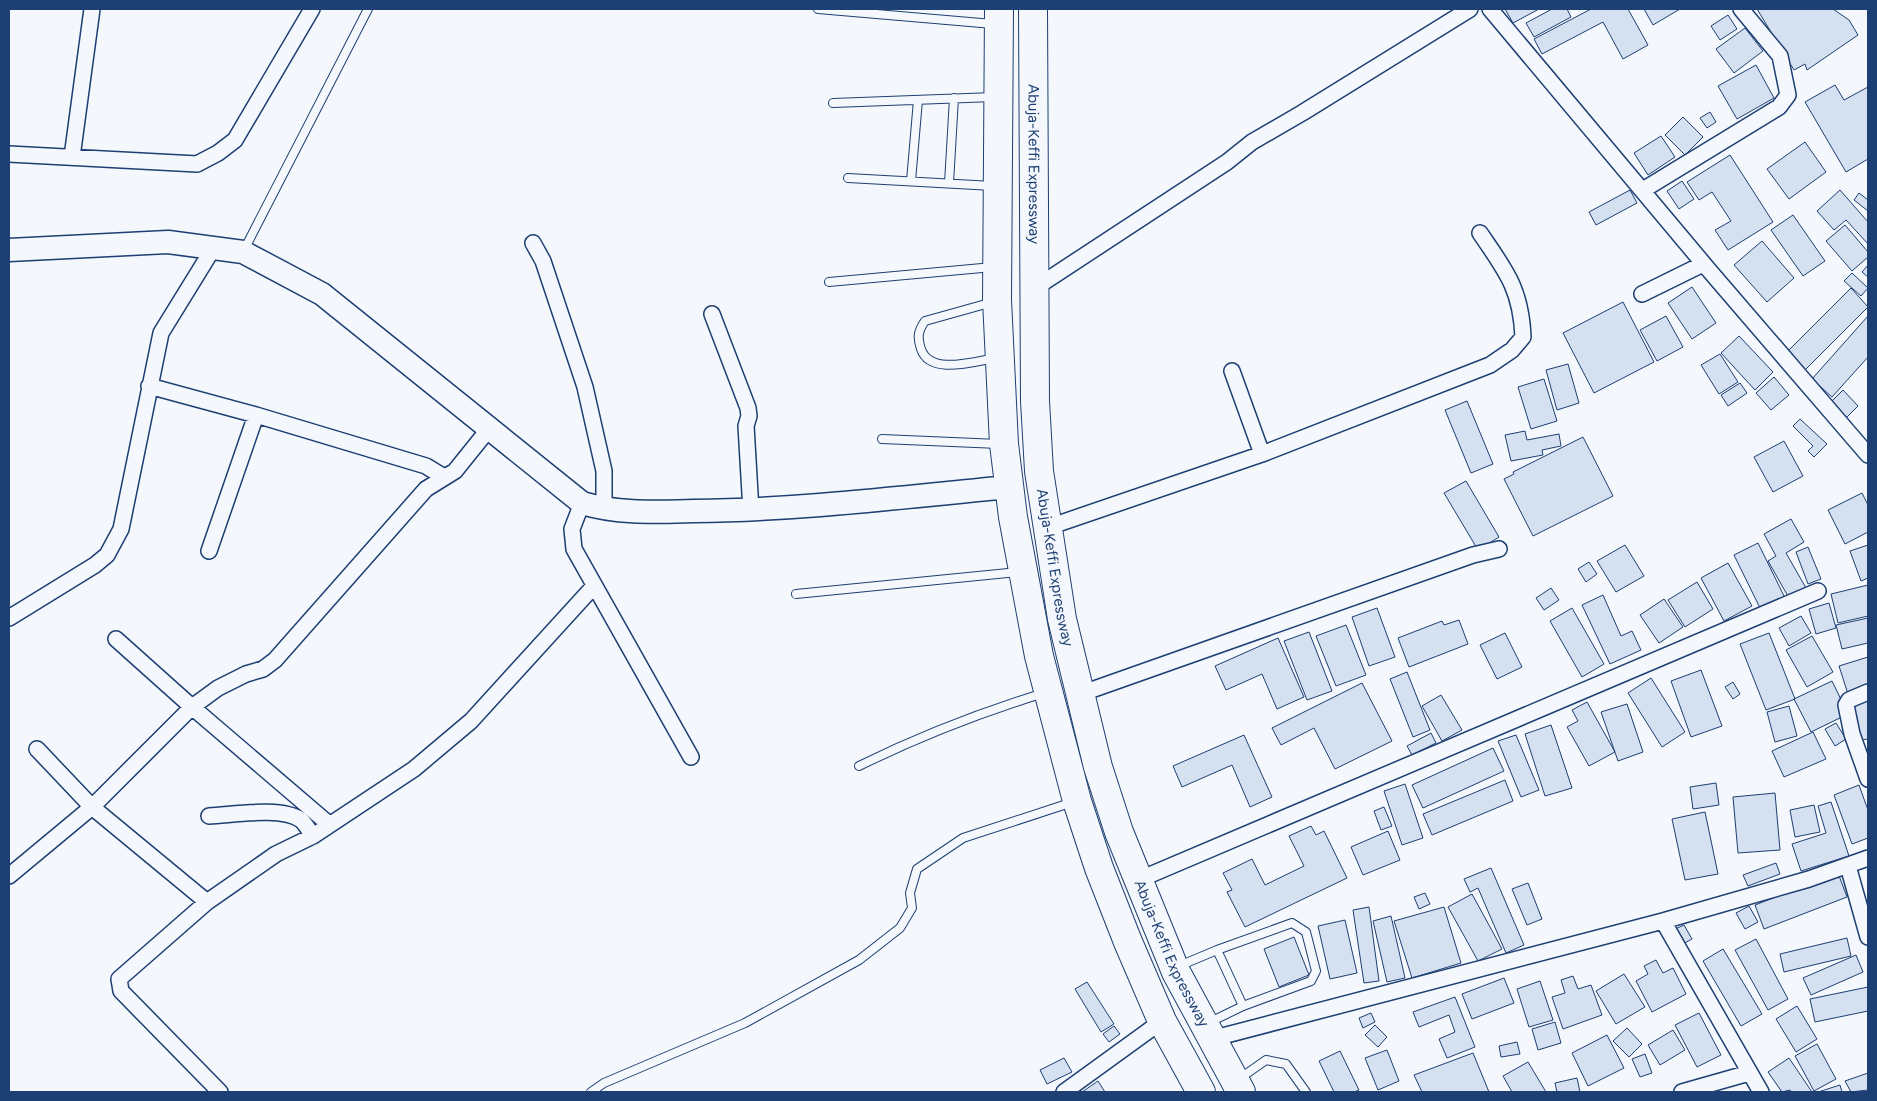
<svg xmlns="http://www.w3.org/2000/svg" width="1877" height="1101" font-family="Figtree,sans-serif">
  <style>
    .building { fill: #d5e0f0; stroke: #1d3f73 }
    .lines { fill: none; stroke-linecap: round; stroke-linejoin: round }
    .lane-casing { stroke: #1d3f73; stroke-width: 10 }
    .street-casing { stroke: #1d3f73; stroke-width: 18 }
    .secondary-casing { stroke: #1d3f73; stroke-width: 25 }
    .highway-casing { stroke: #1d3f73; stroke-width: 30 }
    .lane { stroke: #f4f7fb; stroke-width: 8 }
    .street { stroke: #f4f7fb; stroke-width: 15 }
    .secondary { stroke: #f4f7fb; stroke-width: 22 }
    .highway { stroke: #f4f7fb; stroke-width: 28 }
    .labels { text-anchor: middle; stroke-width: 4; stroke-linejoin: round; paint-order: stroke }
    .street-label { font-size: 15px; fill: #1d3f73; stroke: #f4f7fb }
  </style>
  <rect width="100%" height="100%" fill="#f4f7fb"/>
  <path class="building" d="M 1505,9 L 1539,9 L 1513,23 Z
    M 1552,9 L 1567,9 L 1571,17 L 1534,37 L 1526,23 Z
    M 1591,9 L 1628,9 L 1648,45 L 1623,59 L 1603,22 L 1542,54 L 1534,39 Z
    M 1644,9 L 1680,9 L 1653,25 Z
    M 1757,9 L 1833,9 L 1849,20 L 1858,35 L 1807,70 L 1805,64 L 1794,70 Z
    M 1728,15 L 1737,29 L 1720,40 L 1711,26 Z
    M 1745,28 L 1763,51 L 1734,73 L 1716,49 Z
    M 1756,65 L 1774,98 L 1737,119 L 1718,86 Z
    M 1835,85 L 1844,100 L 1868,87 L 1868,159 L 1846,172 L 1805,102 Z
    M 1710,112 L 1716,122 L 1707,128 L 1700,118 Z
    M 1683,117 L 1703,137 L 1685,155 L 1665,135 Z
    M 1661,136 L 1675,157 L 1648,175 L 1634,153 Z
    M 1805,142 L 1826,172 L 1789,199 L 1767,169 Z
    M 1730,155 L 1773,222 L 1728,250 L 1715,230 L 1731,221 L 1712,192 L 1699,200 L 1687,182 Z
    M 1682,181 L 1694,199 L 1679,209 L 1667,191 Z
    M 1630,190 L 1637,203 L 1596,225 L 1589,212 Z
    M 1840,190 L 1868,222 L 1868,244 L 1846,220 L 1834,230 L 1817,211 Z
    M 1859,193 L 1868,200 L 1868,211 L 1854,200 Z
    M 1793,215 L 1825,261 L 1803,276 L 1771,230 Z
    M 1845,225 L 1868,252 L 1868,257 L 1852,271 L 1826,241 Z
    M 1762,241 L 1794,278 L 1767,302 L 1734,265 Z
    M 1868,265 L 1868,277 L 1862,272 Z
    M 1852,273 L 1868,288 L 1861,296 L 1844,281 Z
    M 1692,287 L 1716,323 L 1692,339 L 1668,303 Z
    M 1851,288 L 1868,307 L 1805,370 L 1787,352 Z
    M 1623,302 L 1654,362 L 1594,393 L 1563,333 Z
    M 1666,316 L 1683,347 L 1657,361 L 1640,330 Z
    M 1868,316 L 1868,357 L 1832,397 L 1812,379 Z
    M 1739,336 L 1773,372 L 1755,390 L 1721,353 Z
    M 1720,354 L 1738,382 L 1719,394 L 1701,365 Z
    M 1568,364 L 1579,403 L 1557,410 L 1546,370 Z
    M 1774,377 L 1789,395 L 1771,410 L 1756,393 Z
    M 1544,379 L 1557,421 L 1531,429 L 1518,387 Z
    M 1740,383 L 1747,393 L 1728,406 L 1721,395 Z
    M 1843,390 L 1858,406 L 1842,422 L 1827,406 Z
    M 1467,401 L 1493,464 L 1471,473 L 1445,410 Z
    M 1800,419 L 1827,444 L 1814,457 L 1808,451 L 1813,446 L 1793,426 Z
    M 1525,431 L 1527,440 L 1559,434 L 1561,446 L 1542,450 L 1543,455 L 1511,461 L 1505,435 Z
    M 1583,437 L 1613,496 L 1533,536 L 1504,479 L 1514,474 L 1513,472 Z
    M 1784,441 L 1803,476 L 1773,492 L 1754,457 Z
    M 1466,481 L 1499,537 L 1478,550 L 1444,493 Z
    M 1862,493 L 1868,505 L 1868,532 L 1845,544 L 1828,510 Z
    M 1791,519 L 1804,542 L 1786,553 L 1806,588 L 1789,598 L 1768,561 L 1776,556 L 1764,534 Z
    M 1758,543 L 1785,598 L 1761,610 L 1734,555 Z
    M 1625,545 L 1644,576 L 1616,592 L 1597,561 Z
    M 1868,545 L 1868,578 L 1861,581 L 1850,551 Z
    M 1808,547 L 1821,579 L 1808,584 L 1796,552 Z
    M 1589,562 L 1597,574 L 1586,582 L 1578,569 Z
    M 1728,563 L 1752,606 L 1724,621 L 1701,578 Z
    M 1697,582 L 1713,609 L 1685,627 L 1668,600 Z
    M 1868,585 L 1868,616 L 1838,623 L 1831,594 Z
    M 1551,588 L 1559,600 L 1544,610 L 1536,598 Z
    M 1603,595 L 1621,636 L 1632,631 L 1641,650 L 1610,664 L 1582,605 Z
    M 1664,599 L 1683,627 L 1659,643 L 1640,615 Z
    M 1829,603 L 1836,628 L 1816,634 L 1809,609 Z
    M 1377,608 L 1395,657 L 1369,666 L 1352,617 Z
    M 1572,608 L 1604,664 L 1582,677 L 1550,621 Z
    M 1801,616 L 1811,633 L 1789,646 L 1779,628 Z
    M 1868,618 L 1868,643 L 1842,649 L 1836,625 Z
    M 1459,620 L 1468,644 L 1409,667 L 1398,638 L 1442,621 L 1444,625 Z
    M 1346,625 L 1366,675 L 1336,686 L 1316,636 Z
    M 1309,632 L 1332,691 L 1307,700 L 1284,641 Z
    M 1505,633 L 1522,667 L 1497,679 L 1480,645 Z
    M 1769,633 L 1795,699 L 1766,710 L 1740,644 Z
    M 1812,636 L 1833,672 L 1807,687 L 1786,650 Z
    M 1278,638 L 1304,697 L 1277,709 L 1262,674 L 1226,690 L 1215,666 Z
    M 1868,657 L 1868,687 L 1848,694 L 1839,666 Z
    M 1701,670 L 1722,726 L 1691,737 L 1671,681 Z
    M 1407,672 L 1430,730 L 1413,737 L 1390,679 Z
    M 1651,678 L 1685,732 L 1662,747 L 1628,693 Z
    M 1832,681 L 1848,714 L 1811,732 L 1794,699 Z
    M 1733,682 L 1740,694 L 1733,699 L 1725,687 Z
    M 1362,683 L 1392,741 L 1335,769 L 1314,728 L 1281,745 L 1272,728 Z
    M 1441,695 L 1462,730 L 1442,741 L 1422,706 Z
    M 1868,701 L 1868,739 L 1855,741 L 1849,704 Z
    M 1587,702 L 1615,752 L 1589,766 L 1567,727 L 1578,721 L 1572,710 Z
    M 1627,704 L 1643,752 L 1618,761 L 1601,712 Z
    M 1789,706 L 1797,736 L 1775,742 L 1767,712 Z
    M 1836,723 L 1846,739 L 1835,746 L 1825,729 Z
    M 1551,725 L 1572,788 L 1545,796 L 1525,734 Z
    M 1813,732 L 1826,759 L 1784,777 L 1772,751 Z
    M 1431,733 L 1436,743 L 1412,755 L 1407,746 Z
    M 1244,735 L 1272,797 L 1250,807 L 1232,765 L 1182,787 L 1173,766 Z
    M 1516,735 L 1539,790 L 1521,797 L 1498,741 Z
    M 1493,748 L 1504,771 L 1423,808 L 1412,785 Z
    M 1505,780 L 1513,801 L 1432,835 L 1423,814 Z
    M 1716,783 L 1719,805 L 1693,809 L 1690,787 Z
    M 1405,784 L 1423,838 L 1402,845 L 1384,791 Z
    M 1859,785 L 1868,810 L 1868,838 L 1852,844 L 1834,795 Z
    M 1775,793 L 1780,850 L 1738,853 L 1733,797 Z
    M 1831,802 L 1849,856 L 1801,871 L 1792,844 L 1826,833 L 1818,806 Z
    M 1814,805 L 1820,832 L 1795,837 L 1790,810 Z
    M 1384,807 L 1392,826 L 1381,830 L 1374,811 Z
    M 1705,812 L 1718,874 L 1685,880 L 1672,819 Z
    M 1311,826 L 1316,835 L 1324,831 L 1347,878 L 1245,927 L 1227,892 L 1232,890 L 1223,873 L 1252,859 L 1265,885 L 1304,866 L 1289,836 Z
    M 1388,831 L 1400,860 L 1363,875 L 1351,847 Z
    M 1776,863 L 1780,874 L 1748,886 L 1743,875 Z
    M 1491,868 L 1524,945 L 1506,953 L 1478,888 L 1470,892 L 1464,879 Z
    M 1838,873 L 1847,897 L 1764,929 L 1755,905 Z
    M 1528,883 L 1542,919 L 1527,925 L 1512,889 Z
    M 1425,893 L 1430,904 L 1419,909 L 1414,897 Z
    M 1472,894 L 1502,949 L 1478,961 L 1448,907 Z
    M 1749,906 L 1758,922 L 1745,929 L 1736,913 Z
    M 1369,907 L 1379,981 L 1364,983 L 1353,910 Z
    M 1444,907 L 1461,963 L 1412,978 L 1394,921 Z
    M 1391,916 L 1405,978 L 1387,982 L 1373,921 Z
    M 1345,920 L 1357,973 L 1330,979 L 1318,926 Z
    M 1684,925 L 1692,939 L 1681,945 L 1673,930 Z
    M 1294,937 L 1309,975 L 1279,987 L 1264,949 Z
    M 1847,938 L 1851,956 L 1784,972 L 1780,954 Z
    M 1756,939 L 1788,999 L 1768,1010 L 1735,950 Z
    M 1723,949 L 1762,1014 L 1741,1026 L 1703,961 Z
    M 1856,955 L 1863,972 L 1811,995 L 1803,978 Z
    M 1656,960 L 1663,973 L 1673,968 L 1686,994 L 1652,1012 L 1636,981 L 1648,974 L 1644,966 Z
    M 1624,974 L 1645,1007 L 1616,1024 L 1596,991 Z
    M 1573,976 L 1578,989 L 1591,985 L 1602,1015 L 1563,1029 L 1552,997 L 1565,993 L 1561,980 Z
    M 1504,978 L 1514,1003 L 1472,1019 L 1462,994 Z
    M 1540,981 L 1553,1020 L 1529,1027 L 1517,989 Z
    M 1087,982 L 1114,1024 L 1101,1032 L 1075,989 Z
    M 1868,987 L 1868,1011 L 1815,1022 L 1810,999 Z
    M 1455,997 L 1475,1047 L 1447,1058 L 1439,1039 L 1455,1032 L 1449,1015 L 1419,1027 L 1413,1012 Z
    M 1797,1006 L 1817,1039 L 1796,1052 L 1776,1019 Z
    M 1371,1013 L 1375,1022 L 1363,1028 L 1359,1018 Z
    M 1699,1013 L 1721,1055 L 1697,1067 L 1675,1025 Z
    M 1555,1022 L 1561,1043 L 1538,1050 L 1532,1029 Z
    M 1375,1025 L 1387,1037 L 1378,1047 L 1365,1035 Z
    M 1114,1026 L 1120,1034 L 1109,1042 L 1103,1034 Z
    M 1627,1028 L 1642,1044 L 1629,1057 L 1613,1041 Z
    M 1673,1030 L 1685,1050 L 1660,1065 L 1648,1045 Z
    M 1607,1035 L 1624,1068 L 1588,1086 L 1572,1053 Z
    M 1517,1042 L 1520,1054 L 1501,1057 L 1499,1046 Z
    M 1817,1044 L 1836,1079 L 1814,1091 L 1795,1056 Z
    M 1387,1050 L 1399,1081 L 1378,1090 L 1365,1058 Z
    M 1340,1051 L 1359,1090 L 1354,1092 L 1334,1092 L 1319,1061 Z
    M 1473,1053 L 1489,1092 L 1422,1092 L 1414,1075 Z
    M 1645,1054 L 1652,1073 L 1640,1077 L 1632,1059 Z
    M 1064,1058 L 1072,1072 L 1047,1084 L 1040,1070 Z
    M 1789,1058 L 1812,1092 L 1791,1092 L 1790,1090 L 1782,1092 L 1768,1072 Z
    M 1528,1062 L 1546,1092 L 1512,1092 L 1503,1076 Z
    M 1868,1073 L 1868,1090 L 1851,1092 L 1845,1081 Z
    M 1577,1078 L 1580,1092 L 1557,1092 L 1555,1083 Z
    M 1098,1081 L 1105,1092 L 1082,1092 Z
    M 1840,1085 L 1842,1092 L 1818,1092 Z"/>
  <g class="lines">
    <defs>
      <path id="lane" d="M 818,9 L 993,24
        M 833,103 L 994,97
        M 848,178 L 993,186
        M 911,181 L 918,100
        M 949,183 L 954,98
        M 244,250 L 368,9
        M 829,282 L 993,267
        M 993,302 L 925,321 C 918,331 917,337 921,349 C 930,376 975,361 996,358
        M 882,439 L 999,444
        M 796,594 L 1019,572
        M 859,766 C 920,736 979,713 1044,693
        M 1217,950 L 1292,923 L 1306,932 L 1316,971 L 1311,981 L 1243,1006
        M 1179,966 L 1217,950 L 1243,1006 L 1208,1023
        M 1239,1079 L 1266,1060 L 1286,1064 L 1306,1092
        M 591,1092 L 604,1083 L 745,1023 L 859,960 L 900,928 L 912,908 L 910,893 L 917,869 L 963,838 L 1073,802"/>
      <path id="street" d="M 1490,9 L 1708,269 L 1868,455
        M 9,154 L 197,164 L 218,153 L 235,140 L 312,9
        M 72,157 L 92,9
        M 1643,190 L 1779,107 L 1788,95 L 1780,56 L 1741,9
        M 533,243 L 543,261 L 585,387 L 604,471 L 604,510
        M 1035,288 L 1227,162 L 1252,142 L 1302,113 L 1470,9
        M 1642,294 L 1703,264
        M 712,314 L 748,408 L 749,416 L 746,426 L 751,511
        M 1232,371 L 1262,454
        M 149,386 L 256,415 L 426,466 L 444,477
        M 582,503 L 572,529 L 574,549 L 691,757
        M 1046,528 L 1262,454 L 1490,365 L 1512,350 L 1523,337 C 1521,289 1506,271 1480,233
        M 209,551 L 256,415
        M 9,618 L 95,565 L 107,555 L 121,529 L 161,333 L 214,247
        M 116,639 L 192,707 L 330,825
        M 1868,692 L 1849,700 L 1846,705 L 1852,734 L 1868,779
        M 1080,694 L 1473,555 L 1499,549
        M 37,749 L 92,807 L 207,902
        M 209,816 C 233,815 281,806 301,820 C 306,824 309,831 313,836
        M 1848,866 L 1868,937
        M 9,876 L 92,807 L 192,707 L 218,688 L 246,674 L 263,669 L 275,660 L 426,489 L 455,471 L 488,430
        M 1138,880 L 1818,591
        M 1663,921 L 1761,1092
        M 1211,1039 L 1663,921 L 1809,879 L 1868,858
        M 220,1092 L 121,991 L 119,979 L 207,902 L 276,854 L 313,836 L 414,769 L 471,721 L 594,586
        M 1064,1092 L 1162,1021
        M 1682,1092 L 1749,1073"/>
      <path id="secondary" d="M 9,250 L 168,242 L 243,252 L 322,294 L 582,503 C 618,514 656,512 694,511 C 799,510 904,497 1009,487"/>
      <g id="highway">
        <path d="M 999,9 L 997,300 L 1004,444 L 1013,517 L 1039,656 L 1077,801 L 1099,868 L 1128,942 L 1162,1021 L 1201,1092"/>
        <path id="s1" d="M 1033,9 L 1035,401 L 1039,471 L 1062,619 L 1098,767 L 1119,832 L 1176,972 L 1241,1092"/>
      </g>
    </defs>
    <use href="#lane" class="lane-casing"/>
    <use href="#street" class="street-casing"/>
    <use href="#secondary" class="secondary-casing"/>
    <use href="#highway" class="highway-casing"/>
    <use href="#lane" class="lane"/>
    <use href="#street" class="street"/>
    <use href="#secondary" class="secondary"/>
    <use href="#highway" class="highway"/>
  </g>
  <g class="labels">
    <g class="street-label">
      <text dy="5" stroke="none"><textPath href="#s1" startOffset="155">Abuja-Keffi Expressway</textPath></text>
      <text dy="5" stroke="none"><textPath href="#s1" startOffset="560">Abuja-Keffi Expressway</textPath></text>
      <text dy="5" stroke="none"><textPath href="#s1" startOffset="965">Abuja-Keffi Expressway</textPath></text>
    </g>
  </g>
  <rect width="1877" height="1101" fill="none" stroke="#1d3f73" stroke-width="20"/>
</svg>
